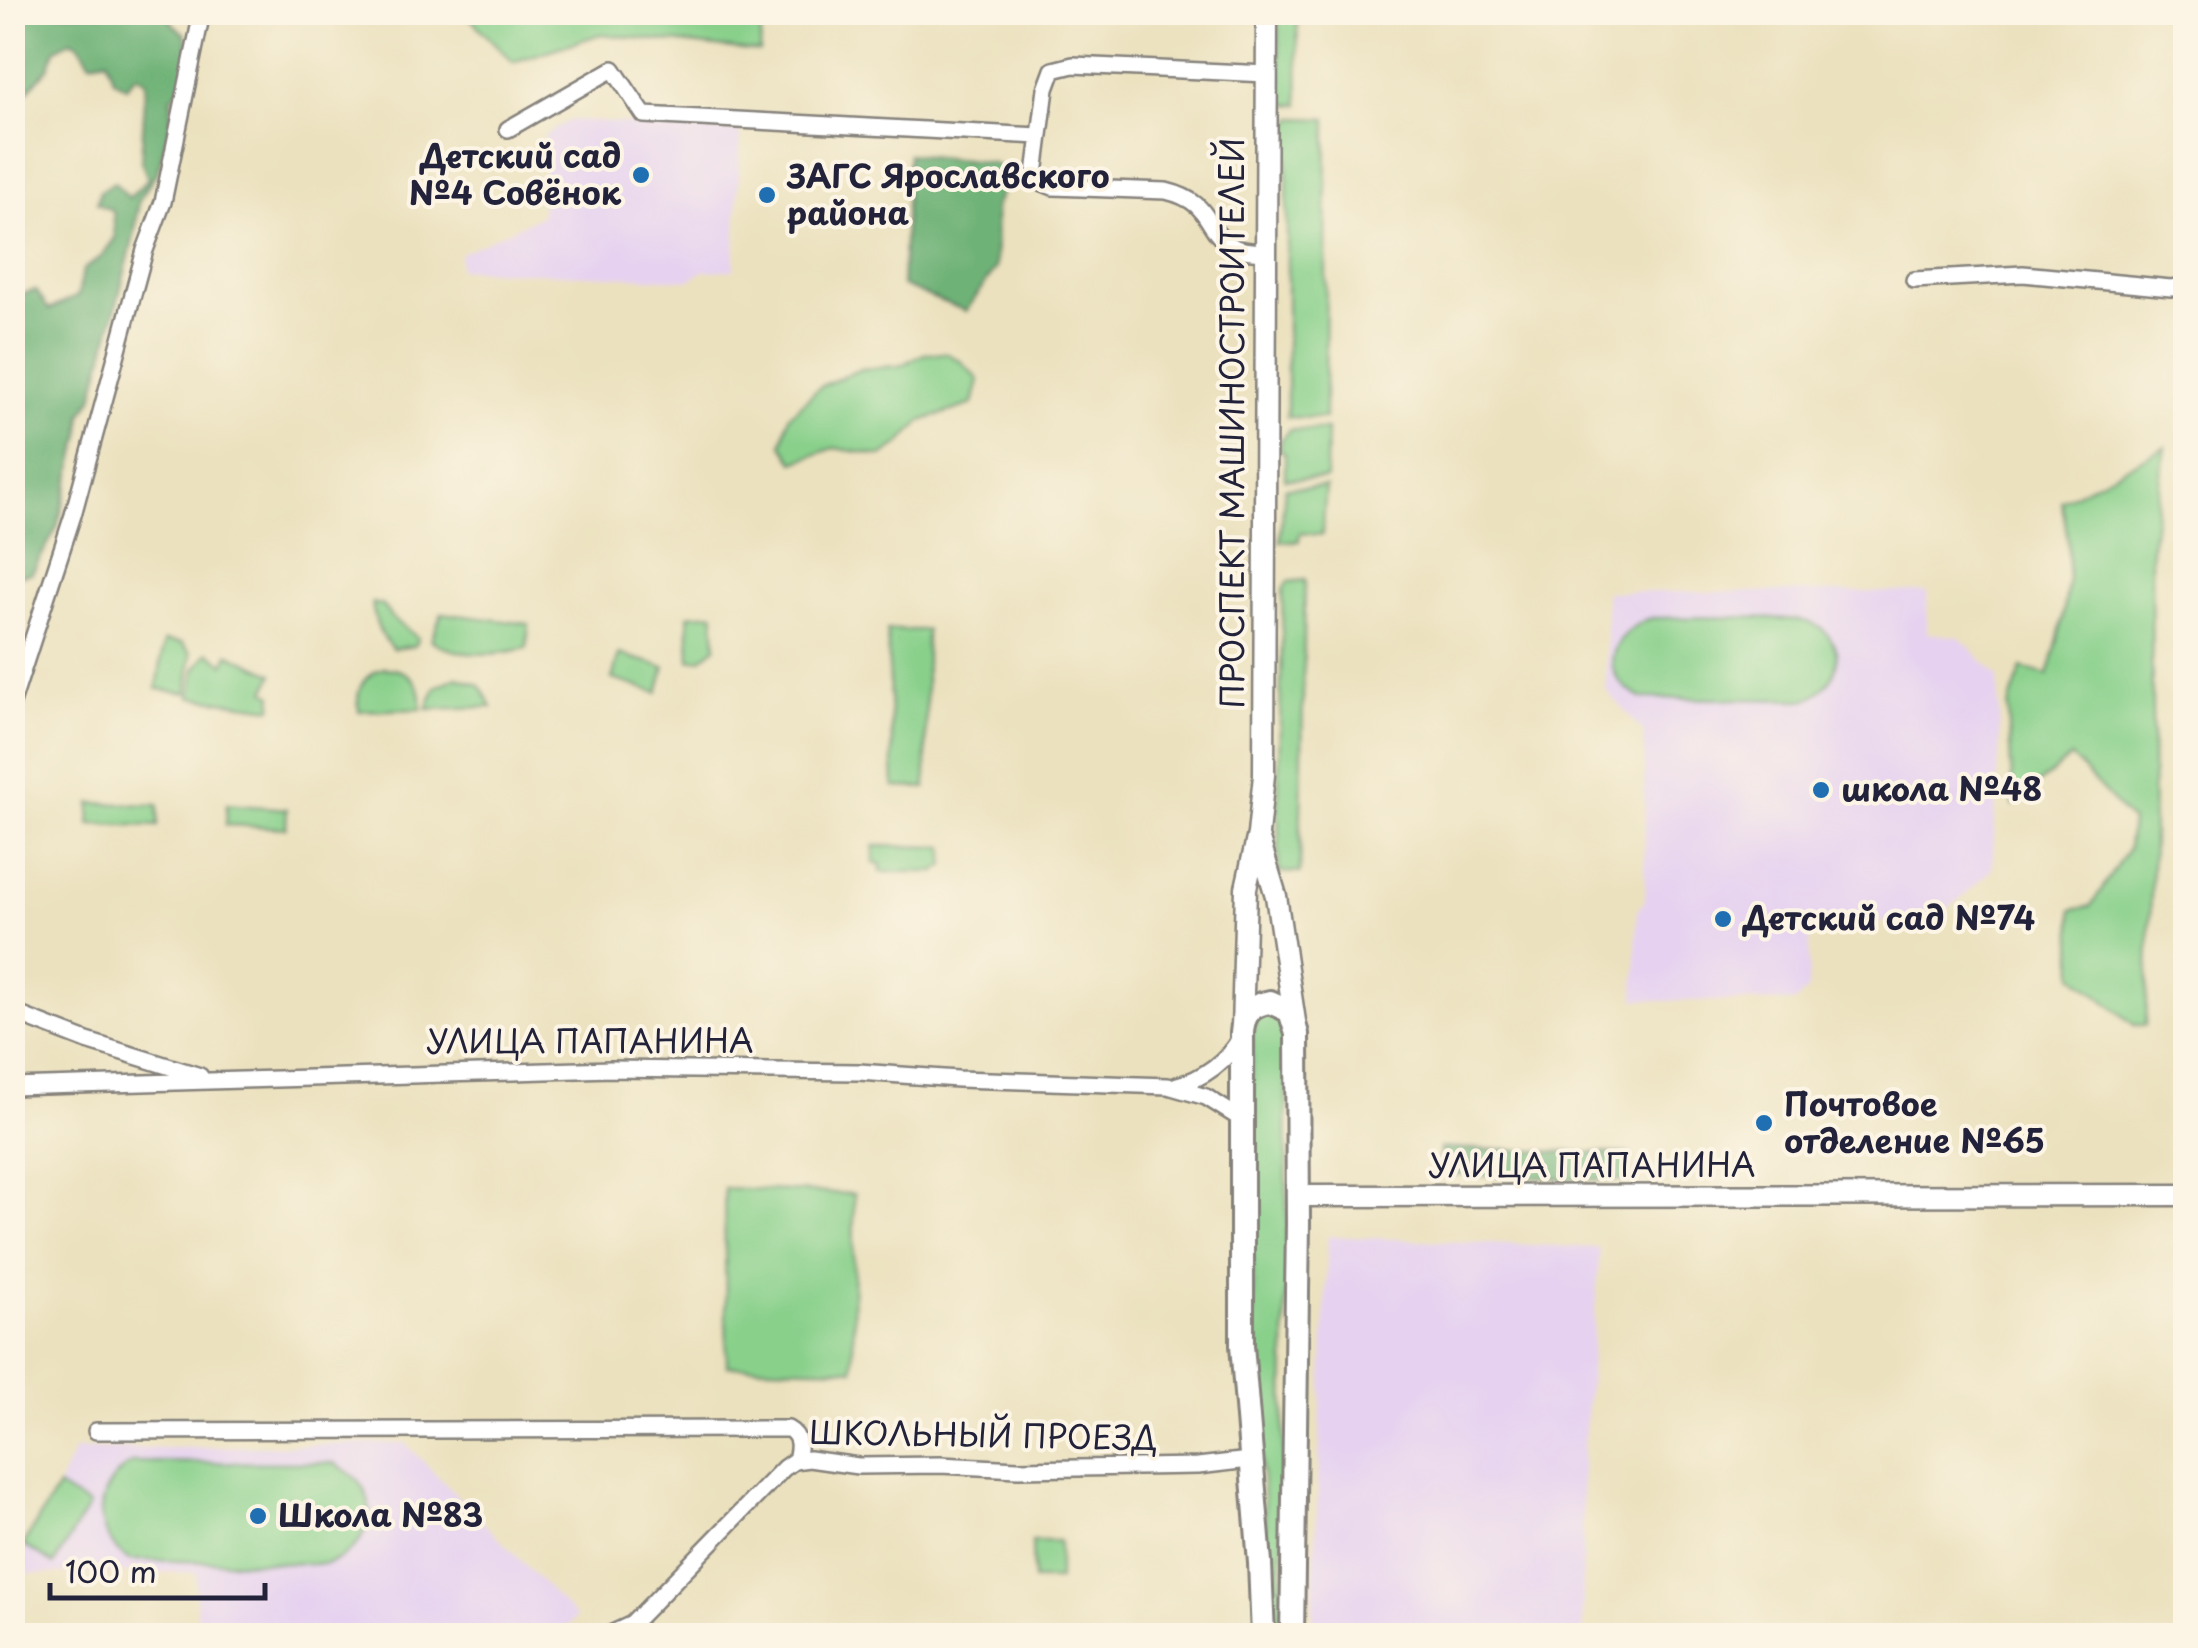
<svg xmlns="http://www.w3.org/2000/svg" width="2198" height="1648" font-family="'Playpen Sans',sans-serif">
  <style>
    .built { fill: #e6d2f0 }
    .green { fill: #89d08b; stroke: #567963; stroke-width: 2.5 }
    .forest { fill: #6eb277; stroke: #486a59; stroke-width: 2.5 }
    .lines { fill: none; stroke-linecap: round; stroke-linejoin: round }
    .minor-casing { stroke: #86827c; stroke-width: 20 }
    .tertiary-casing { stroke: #86827c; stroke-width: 25 }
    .secondary-casing { stroke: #86827c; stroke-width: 28 }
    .minor { stroke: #fff; stroke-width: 15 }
    .tertiary { stroke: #fff; stroke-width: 20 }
    .secondary { stroke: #fff; stroke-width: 22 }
    .poi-dot { fill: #1f6fb2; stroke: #fcf5e5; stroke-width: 4 }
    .labels { text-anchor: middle; stroke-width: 8; stroke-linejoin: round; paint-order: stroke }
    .poi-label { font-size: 32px; font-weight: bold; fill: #22223b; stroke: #fcf5e5; text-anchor: start }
    .street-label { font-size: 32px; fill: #22223b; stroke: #fcf5e5 }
  </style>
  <rect width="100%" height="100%" fill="#fcf5e5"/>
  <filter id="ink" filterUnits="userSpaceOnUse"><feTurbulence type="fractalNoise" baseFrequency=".01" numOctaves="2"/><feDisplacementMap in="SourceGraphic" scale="20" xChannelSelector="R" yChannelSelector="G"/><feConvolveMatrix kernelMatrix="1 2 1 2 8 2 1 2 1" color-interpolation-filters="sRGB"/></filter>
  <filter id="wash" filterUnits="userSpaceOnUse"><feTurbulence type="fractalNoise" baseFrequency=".0048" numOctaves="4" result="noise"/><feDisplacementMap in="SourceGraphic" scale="40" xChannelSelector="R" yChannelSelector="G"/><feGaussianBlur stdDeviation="2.25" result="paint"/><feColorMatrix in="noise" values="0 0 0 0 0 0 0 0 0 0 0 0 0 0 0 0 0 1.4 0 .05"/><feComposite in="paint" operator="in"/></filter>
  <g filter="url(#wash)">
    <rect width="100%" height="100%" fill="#ebe1be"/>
    <path class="built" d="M 571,120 L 741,132 L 734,270 L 703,271 L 690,280 L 459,269 L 460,254 L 542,215 L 545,135 Z
      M 1606,592 L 1927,592 L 1927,633 L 1959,637 L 1998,676 L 2000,740 L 1992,870 L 1937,919 L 1810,926 L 1808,989 L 1796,1002 L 1635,1000 L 1637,912 L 1645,900 L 1644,733 L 1606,690 Z
      M 1328,1236 L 1600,1248 L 1582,1467 L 1583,1635 L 1312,1635 Z
      M 405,1443 L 576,1617 L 558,1636 L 197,1635 L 196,1572 L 13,1574 L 13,1562 L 58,1487 L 74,1450 Z"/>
    <path class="green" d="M 465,13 L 762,13 L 760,52 L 601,34 L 513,62 Z
      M 1278,13 L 1297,13 L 1299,105 L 1285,104 L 1281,97 Z
      M 1294,118 L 1327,119 L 1325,418 L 1287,417 L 1287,130 Z
      M 946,353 L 961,361 L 979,380 L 973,404 L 921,421 L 900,444 L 882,456 L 834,448 L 794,462 L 782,444 L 789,416 L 821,386 L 861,369 L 899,366 L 924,354 Z
      M 1289,430 L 1327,430 L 1326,479 L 1285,479 L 1285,453 L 1280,450 L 1280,440 Z
      M 2165,447 L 2151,548 L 2153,844 L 2146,1025 L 2134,1025 L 2074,975 L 2072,910 L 2091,906 L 2128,848 L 2131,821 L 2071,757 L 2013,805 L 2008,707 L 2022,668 L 2048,675 C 2066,616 2076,562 2061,501 Z
      M 1326,487 L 1322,535 L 1300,533 L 1299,541 L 1280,541 L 1285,488 Z
      M 1305,580 L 1300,873 L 1279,872 L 1278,807 L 1283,590 L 1287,582 Z
      M 372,603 L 382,605 L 391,617 L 418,638 L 414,646 L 393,649 C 379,635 375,622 372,603 Z
      M 442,613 L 529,624 L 527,648 C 497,655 458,659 431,640 Z
      M 714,613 L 716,647 L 701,659 L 690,660 L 688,615 Z
      M 1652,618 C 1680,618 1796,614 1814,624 C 1850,644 1840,686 1806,700 L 1641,698 C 1634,694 1625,689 1620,682 C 1599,656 1626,625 1652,618 Z
      M 887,630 L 926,630 L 926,788 L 894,787 Z
      M 164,641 L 182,643 L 191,653 L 188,693 L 157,689 Z
      M 208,652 L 224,664 L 229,654 L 273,674 L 266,691 L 273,695 L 272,708 L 191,697 L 195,669 Z
      M 619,654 L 665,667 L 658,693 L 612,679 Z
      M 384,668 C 409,668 424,684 421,709 L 359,711 C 355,690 363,675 384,668 Z
      M 457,677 L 480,685 L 492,707 L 427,709 L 436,687 Z
      M 91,803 L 158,805 L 158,826 L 90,824 Z
      M 227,804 L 287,809 L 286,828 L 226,825 Z
      M 874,846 L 945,847 L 945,865 L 936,872 L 881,872 L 881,864 L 874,863 Z
      M 1270,1013 L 1280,1016 L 1286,1034 L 1287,1224 L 1281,1636 L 1273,1635 L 1253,1344 L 1252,1033 L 1257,1017 Z
      M 724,1188 L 854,1194 L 853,1369 L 727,1366 Z
      M 133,1462 L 334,1463 C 343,1469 354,1474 360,1483 C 384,1516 360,1555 325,1564 L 129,1560 C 89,1532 93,1487 133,1462 Z
      M 58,1487 L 89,1506 L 54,1564 L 23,1545 Z
      M 1032,1541 L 1059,1541 L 1059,1580 L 1033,1580 Z"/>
    <path class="forest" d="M 13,13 L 177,13 L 171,22 L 185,34 L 192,56 L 186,80 L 172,97 L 171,125 L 158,170 L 139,200 L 135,232 L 93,398 L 82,415 L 81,435 L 57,528 L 32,573 L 13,577 L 13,311 L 22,294 L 36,290 L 49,310 L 78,296 L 83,270 L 101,257 L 115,238 L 113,211 L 97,203 L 100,191 L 114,182 L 129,198 L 148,179 L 141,161 L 146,81 L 136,75 L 126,87 L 113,79 L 107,59 L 90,62 L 80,45 L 71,40 L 55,50 L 48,68 L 20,100 L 24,122 L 13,137 Z
      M 908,154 L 993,163 L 1009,175 L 995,207 L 996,268 L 966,311 L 902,286 Z
      M 1440,1148 L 1629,1154 L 1628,1181 L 1439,1174 Z"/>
  </g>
  <g filter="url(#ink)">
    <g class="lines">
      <defs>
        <path id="minor" d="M 508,129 L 613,69 L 644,115 L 1040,136
          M 1267,252 C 1257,251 1243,252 1234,247 C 1202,231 1216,203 1166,191 L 1053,187 L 1038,181 L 1035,174 L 1046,89 L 1053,70 L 1073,65 L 1267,74
          M 1914,280 L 2023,274 L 2171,288 L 2186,286
          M 12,703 L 73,515 L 145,250 L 163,202 L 201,17
          M 12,1012 L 87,1041 L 200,1076
          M 1177,1085 C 1201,1080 1230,1059 1240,1037
          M 12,1087 L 611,1069 L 859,1072 L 958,1079 L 1168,1086 L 1206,1097 L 1241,1119
          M 96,1431 L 788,1429 C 801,1436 799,1448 796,1460
          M 606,1636 L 632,1624 L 784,1468 L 794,1461 L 809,1459 L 858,1466 L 940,1465 L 1018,1469 L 1198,1466 L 1249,1460"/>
        <path id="tertiary" d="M 1258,836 L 1276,896 L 1296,1028
          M 1242,1029 L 1246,888 L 1258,834 L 1264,775 L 1267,12
          M 1298,1196 L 2186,1195"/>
        <path id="secondary" d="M 1263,1636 L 1260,1563 L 1242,1345 L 1242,1033 C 1243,1014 1251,1005 1270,1002 L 1290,1011 L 1297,1034 L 1298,1224 L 1292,1636"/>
      </defs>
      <use href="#minor" class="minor-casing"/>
      <use href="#tertiary" class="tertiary-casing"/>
      <use href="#secondary" class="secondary-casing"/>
      <use href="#minor" class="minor"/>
      <use href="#tertiary" class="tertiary"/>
      <use href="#secondary" class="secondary"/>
    </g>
  </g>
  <g class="poi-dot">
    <circle cx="641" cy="175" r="10"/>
    <circle cx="767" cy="195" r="10"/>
    <circle cx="1821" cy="790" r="10"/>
    <circle cx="1723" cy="919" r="10"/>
    <circle cx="1764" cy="1123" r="10"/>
    <circle cx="258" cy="1516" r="10"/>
  </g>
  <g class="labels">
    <g class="poi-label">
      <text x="621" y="168" text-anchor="end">Детский сад<tspan x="621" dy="37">№4 Совёнок</tspan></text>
      <text x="787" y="188">ЗАГС Ярославского<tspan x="787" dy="37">района</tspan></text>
      <text x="1841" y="801">школа №48</text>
      <text x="1743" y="930">Детский сад №74</text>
      <text x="1784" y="1116">Почтовое<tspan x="1784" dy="37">отделение №65</tspan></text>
      <text x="278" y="1527">Школа №83</text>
    </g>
    <g class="street-label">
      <text transform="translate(1233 423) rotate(-90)" y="11">ПРОСПЕКТ МАШИНОСТРОИТЕЛЕЙ</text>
      <text x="590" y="1053">УЛИЦА ПАПАНИНА</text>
      <text x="1592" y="1177">УЛИЦА ПАПАНИНА</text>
      <text transform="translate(983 1436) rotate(1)" y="11">ШКОЛЬНЫЙ ПРОЕЗД</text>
    </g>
  </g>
  <rect width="2198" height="1648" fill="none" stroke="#fcf5e5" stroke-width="50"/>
  <path d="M50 1583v15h215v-15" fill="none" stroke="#22223b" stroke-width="5"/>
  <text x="65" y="1583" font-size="30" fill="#22223b" stroke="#fcf5e5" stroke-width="8" paint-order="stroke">100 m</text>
</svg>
